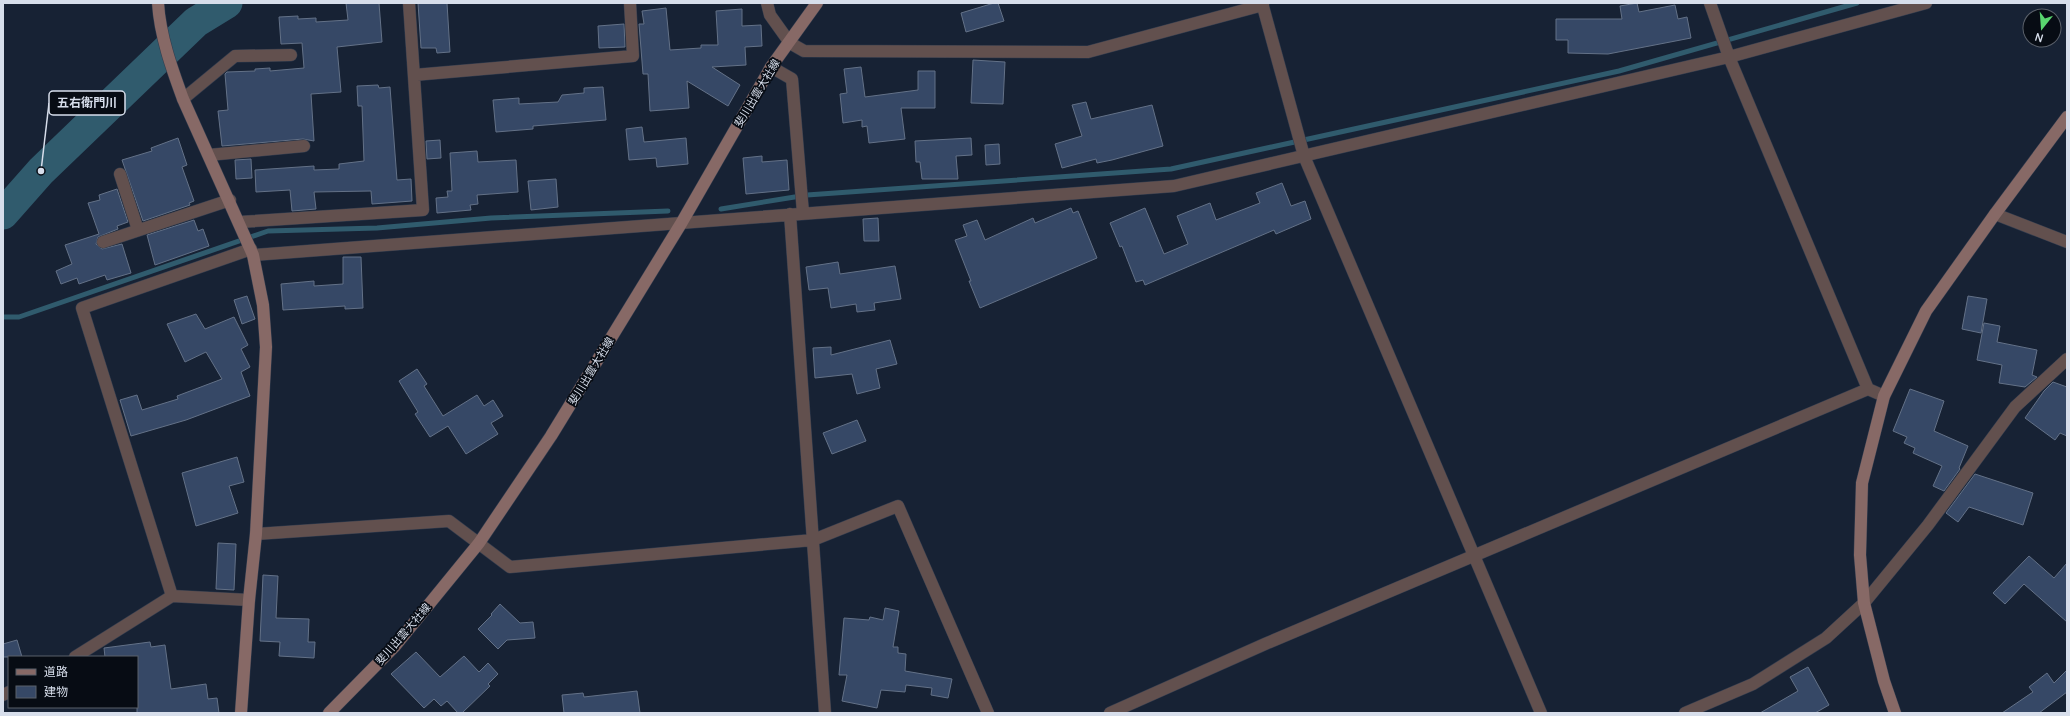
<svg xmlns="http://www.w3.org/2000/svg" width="2070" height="716" font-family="Manrope,'Noto Sans JP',sans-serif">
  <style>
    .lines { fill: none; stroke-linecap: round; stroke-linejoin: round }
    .stream { stroke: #305b6d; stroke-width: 5 }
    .river { stroke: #305b6d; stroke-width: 31 }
    .building { fill: #364866; stroke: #637187 }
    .street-casing { stroke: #323c4e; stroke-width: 13 }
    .secondary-casing { stroke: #323c4e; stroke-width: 13 }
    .street { stroke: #62504e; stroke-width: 12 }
    .secondary { stroke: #876966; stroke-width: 12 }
    .labels { text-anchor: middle; stroke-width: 3.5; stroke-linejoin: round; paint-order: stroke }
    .street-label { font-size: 11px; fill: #d7deeb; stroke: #070c14 }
    .leader { fill: none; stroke: #d7deeb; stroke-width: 1.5 }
    .callout-dot { fill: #d7deeb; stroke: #070c14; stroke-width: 1.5 }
    .callout { fill: #070c14; stroke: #d7deeb; stroke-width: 1.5 }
    .callout-label { font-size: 12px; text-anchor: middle; font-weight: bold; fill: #d7deeb }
  </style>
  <rect width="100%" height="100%" fill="#172234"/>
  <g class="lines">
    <path class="stream" d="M 721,209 L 807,195 L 1171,169 L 1619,71 L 1857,3
      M 3,317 L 19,317 L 268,231 L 377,228 L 491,218 L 668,211"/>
    <path class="river" d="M 3,214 L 41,171 L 196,22 L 227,3"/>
  </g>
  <path class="building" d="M 346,3 L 379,3 L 382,42 L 337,47 L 341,92 L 311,94 L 314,141 L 303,139 L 222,146 L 218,111 L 228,110 L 225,74 L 227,72 L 255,71 L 255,69 L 270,68 L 270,71 L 304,68 L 302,43 L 281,44 L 279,17 L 298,16 L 298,19 L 316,18 L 316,22 L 348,20 Z
    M 418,3 L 447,3 L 450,52 L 437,53 L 436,48 L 421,48 Z
    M 994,3 L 998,3 L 1004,21 L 966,32 L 961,13 Z
    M 1637,3 L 1639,12 L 1675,5 L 1678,19 L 1687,17 L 1691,38 L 1608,54 L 1568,53 L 1568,40 L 1556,40 L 1556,19 L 1622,19 L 1620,6 Z
    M 666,8 L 670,50 L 701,48 L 701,45 L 718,45 L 716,11 L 742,9 L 742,26 L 761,25 L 762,46 L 745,47 L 746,65 L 712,67 L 740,85 L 728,106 L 687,81 L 689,108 L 650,111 L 648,74 L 643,74 L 639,24 L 644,24 L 642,11 Z
    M 624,24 L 625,47 L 599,48 L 598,26 Z
    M 973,60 L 1005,62 L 1003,104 L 971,103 Z
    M 861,67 L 865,97 L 918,90 L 918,71 L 935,71 L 935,108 L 901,108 L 905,139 L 869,143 L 867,126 L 862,127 L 862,120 L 843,123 L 840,94 L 847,93 L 844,69 Z
    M 378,85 L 379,88 L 390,87 L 397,180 L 411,179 L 412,201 L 372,204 L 371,191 L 314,192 L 316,209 L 292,211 L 290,190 L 256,192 L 255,170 L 314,166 L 314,170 L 339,169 L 339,164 L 364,161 L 362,106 L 358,106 L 357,86 Z
    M 603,87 L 606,120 L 533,126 L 533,129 L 496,132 L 493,100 L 519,98 L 519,104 L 558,102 L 562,95 L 584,93 L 584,88 Z
    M 1086,102 L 1091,119 L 1152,105 L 1163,146 L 1112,160 L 1097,163 L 1096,159 L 1062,168 L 1055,144 L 1082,136 L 1072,105 Z
    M 642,127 L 644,142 L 686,138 L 688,164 L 657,167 L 656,158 L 629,160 L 626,129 Z
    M 178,138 L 187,165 L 182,167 L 194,201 L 189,203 L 190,205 L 143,221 L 122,160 L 152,151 L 151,148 Z
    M 971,138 L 972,155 L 956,156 L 958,179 L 922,179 L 920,162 L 916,162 L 915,141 Z
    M 440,140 L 441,158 L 427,159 L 426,141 Z
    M 999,144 L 1000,164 L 986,165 L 985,145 Z
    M 477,151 L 478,162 L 516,160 L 518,192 L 477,195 L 478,204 L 470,205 L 471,210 L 437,213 L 436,198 L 448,197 L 447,191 L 452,191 L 450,153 Z
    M 762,156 L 762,162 L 787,160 L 789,190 L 746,194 L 743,158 Z
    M 251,159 L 252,178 L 236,179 L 235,160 Z
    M 556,179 L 558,207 L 531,210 L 528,181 Z
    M 1282,183 L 1291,206 L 1305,201 L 1311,219 L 1276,234 L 1274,230 L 1145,285 L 1143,280 L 1136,282 L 1122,246 L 1120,247 L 1110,223 L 1145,208 L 1164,254 L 1188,244 L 1177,216 L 1210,203 L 1216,220 L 1260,203 L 1256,193 Z
    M 117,189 L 128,222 L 117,226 L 118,229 L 98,237 L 96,244 L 102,249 L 122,244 L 131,273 L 107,280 L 105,275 L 79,284 L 77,278 L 61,284 L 56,271 L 72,264 L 65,245 L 99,234 L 88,203 L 100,200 L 99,195 Z
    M 1071,208 L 1073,213 L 1078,211 L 1097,258 L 980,308 L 969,281 L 971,281 L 955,240 L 967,236 L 963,225 L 977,220 L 985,240 L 1033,218 L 1035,223 Z
    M 878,218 L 879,241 L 864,241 L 863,219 Z
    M 194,220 L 198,231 L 203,229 L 209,246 L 155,265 L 147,235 Z
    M 343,257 L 361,257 L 363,308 L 345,309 L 345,306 L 283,310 L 281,284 L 314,281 L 314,286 L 343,284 Z
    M 838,262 L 840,274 L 895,266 L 901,299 L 874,303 L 875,310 L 857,312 L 856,304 L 831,308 L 828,288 L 809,290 L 806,267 Z
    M 247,296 L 255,319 L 242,324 L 234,300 Z
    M 1968,296 L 1987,299 L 1981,333 L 1962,329 Z
    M 196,314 L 205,329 L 234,317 L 248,345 L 241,349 L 250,367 L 241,372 L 250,396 L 186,420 L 131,436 L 120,400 L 137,395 L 142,410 L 178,399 L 177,396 L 222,379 L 206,352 L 185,362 L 167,324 Z
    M 1984,323 L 2000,326 L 1997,342 L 2037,350 L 2032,375 L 2037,377 L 2025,387 L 1999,383 L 2002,365 L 1977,360 Z
    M 890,340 L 897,364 L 876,369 L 880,388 L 857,394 L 852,374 L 815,378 L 813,348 L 831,347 L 831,355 Z
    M 417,369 L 427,384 L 424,386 L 443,416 L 477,395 L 484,406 L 493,400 L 503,416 L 491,423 L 498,434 L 466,454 L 448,426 L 430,437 L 415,414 L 418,412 L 399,381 Z
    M 2053,382 L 2067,387 L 2067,436 L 2060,433 L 2055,440 L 2025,418 L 2044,391 Z
    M 1910,389 L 1944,401 L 1934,431 L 1968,446 L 1959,468 L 1960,469 L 1944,491 L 1933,486 L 1942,466 L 1913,453 L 1915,448 L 1904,443 L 1907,437 L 1893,431 Z
    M 857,420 L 866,441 L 832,454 L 823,433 Z
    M 237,457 L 244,482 L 229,486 L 238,513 L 196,526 L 182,473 Z
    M 1975,474 L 2033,493 L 2023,525 L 1969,507 L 1958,522 L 1946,513 Z
    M 218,543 L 236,544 L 234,590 L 216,589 Z
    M 2029,556 L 2054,578 L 2067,563 L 2067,622 L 2024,584 L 2005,604 L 1993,593 Z
    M 263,575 L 278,576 L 276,618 L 309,619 L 308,642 L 315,642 L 314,658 L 279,656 L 280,642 L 260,641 Z
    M 500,604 L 520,623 L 533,622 L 535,638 L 507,640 L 498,649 L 478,629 L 492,615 L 491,614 Z
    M 885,608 L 899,611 L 893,647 L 898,647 L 898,653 L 906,654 L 905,671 L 952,679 L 948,698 L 931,695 L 932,688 L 906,685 L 905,692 L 881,690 L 877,708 L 842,701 L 847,675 L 839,675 L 844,618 L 869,620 L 870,617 L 883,620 Z
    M 17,640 L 22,657 L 3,657 L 3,644 Z
    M 150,642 L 151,647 L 165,645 L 171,689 L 206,684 L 208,699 L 217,698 L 219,713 L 137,713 L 137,657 L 105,657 L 104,648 Z
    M 416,652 L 440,677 L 464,656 L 479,672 L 488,663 L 498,674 L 488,684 L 490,686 L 462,713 L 458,713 L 447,701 L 441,706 L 434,699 L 424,708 L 391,674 Z
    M 1808,667 L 1829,705 L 1815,713 L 1760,713 L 1798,691 L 1790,677 Z
    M 2067,670 L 2067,692 L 2039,713 L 2002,713 L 2033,692 L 2029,687 L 2047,673 L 2054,683 Z
    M 637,691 L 640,713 L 564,713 L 562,695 L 583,693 L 584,697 Z"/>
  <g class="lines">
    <defs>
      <path id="street" d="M 767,3 L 770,15 L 790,43 L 804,51 L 1088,52 L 1263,5
        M 1262,3 L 1304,156 L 1541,713
        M 1710,3 L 1729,57 L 1868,389 L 1884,396
        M 771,67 L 792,79 L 803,213
        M 414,75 L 633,56 L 630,3
        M 183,99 L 235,56 L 291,55
        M 209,155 L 304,146
        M 120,174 L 138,230
        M 790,214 L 825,713
        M 1995,214 L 2067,242
        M 240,222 L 423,210 L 409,3
        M 103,242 L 230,200
        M 253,255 L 1174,186 L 1729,57 L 1926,3
        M 256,534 L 449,521 L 510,567 L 813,540 L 898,506 L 988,713
        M 172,596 L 82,308 L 251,249
        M 75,657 L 172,596 L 249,600
        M 3,695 L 9,692
        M 1110,713 L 1265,644 L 1868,389
        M 1685,713 L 1753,684 L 1826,638 L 1864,603 L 1928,525 L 2015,407 L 2067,359"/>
      <path id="secondary" d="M 158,3 C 160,36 172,69 183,99 L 253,255 L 263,305 L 266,347 L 256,534 L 249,600 L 241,713
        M 329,713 L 395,646 L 479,543 L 551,436 L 682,222 L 771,67 L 817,3
        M 1895,713 L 1884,681 L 1864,603 L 1860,555 L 1862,483 L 1884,396 L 1926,311 L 1995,214 L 2067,117"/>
    </defs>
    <use href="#street" class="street-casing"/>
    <use href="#secondary" class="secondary-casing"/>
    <use href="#street" class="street"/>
    <use href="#secondary" class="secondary"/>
  </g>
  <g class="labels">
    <g class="street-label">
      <text transform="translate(757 93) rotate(-59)" y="4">斐川出雲大社線</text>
      <text transform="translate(591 371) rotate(-59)" y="4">斐川出雲大社線</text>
      <text transform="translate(403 634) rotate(-49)" y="4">斐川出雲大社線</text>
    </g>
  </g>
  <path class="leader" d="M41 171L49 103"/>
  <circle class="callout-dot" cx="41" cy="171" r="4"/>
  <rect class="callout" x="49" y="91" width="76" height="24" rx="4"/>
  <g class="callout-label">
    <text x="87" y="107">五右衛門川</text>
  </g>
  <rect width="2070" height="716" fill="none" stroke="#d7deeb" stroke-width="8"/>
  <rect x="8" y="656" width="130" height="52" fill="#070c14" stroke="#5a606a"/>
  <rect x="16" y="669" width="20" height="6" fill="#876966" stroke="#5a606a"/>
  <text x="44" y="676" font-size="12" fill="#d7deeb">道路</text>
  <rect x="16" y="686" width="20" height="12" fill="#364866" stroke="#5a606a"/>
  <text x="44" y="696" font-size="12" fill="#d7deeb">建物</text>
  <g transform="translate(2042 28) rotate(197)"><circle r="19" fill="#070c14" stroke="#5a606a"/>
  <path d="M0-3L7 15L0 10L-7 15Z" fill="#59d56f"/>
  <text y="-6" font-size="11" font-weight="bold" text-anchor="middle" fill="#d7deeb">N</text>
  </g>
</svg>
